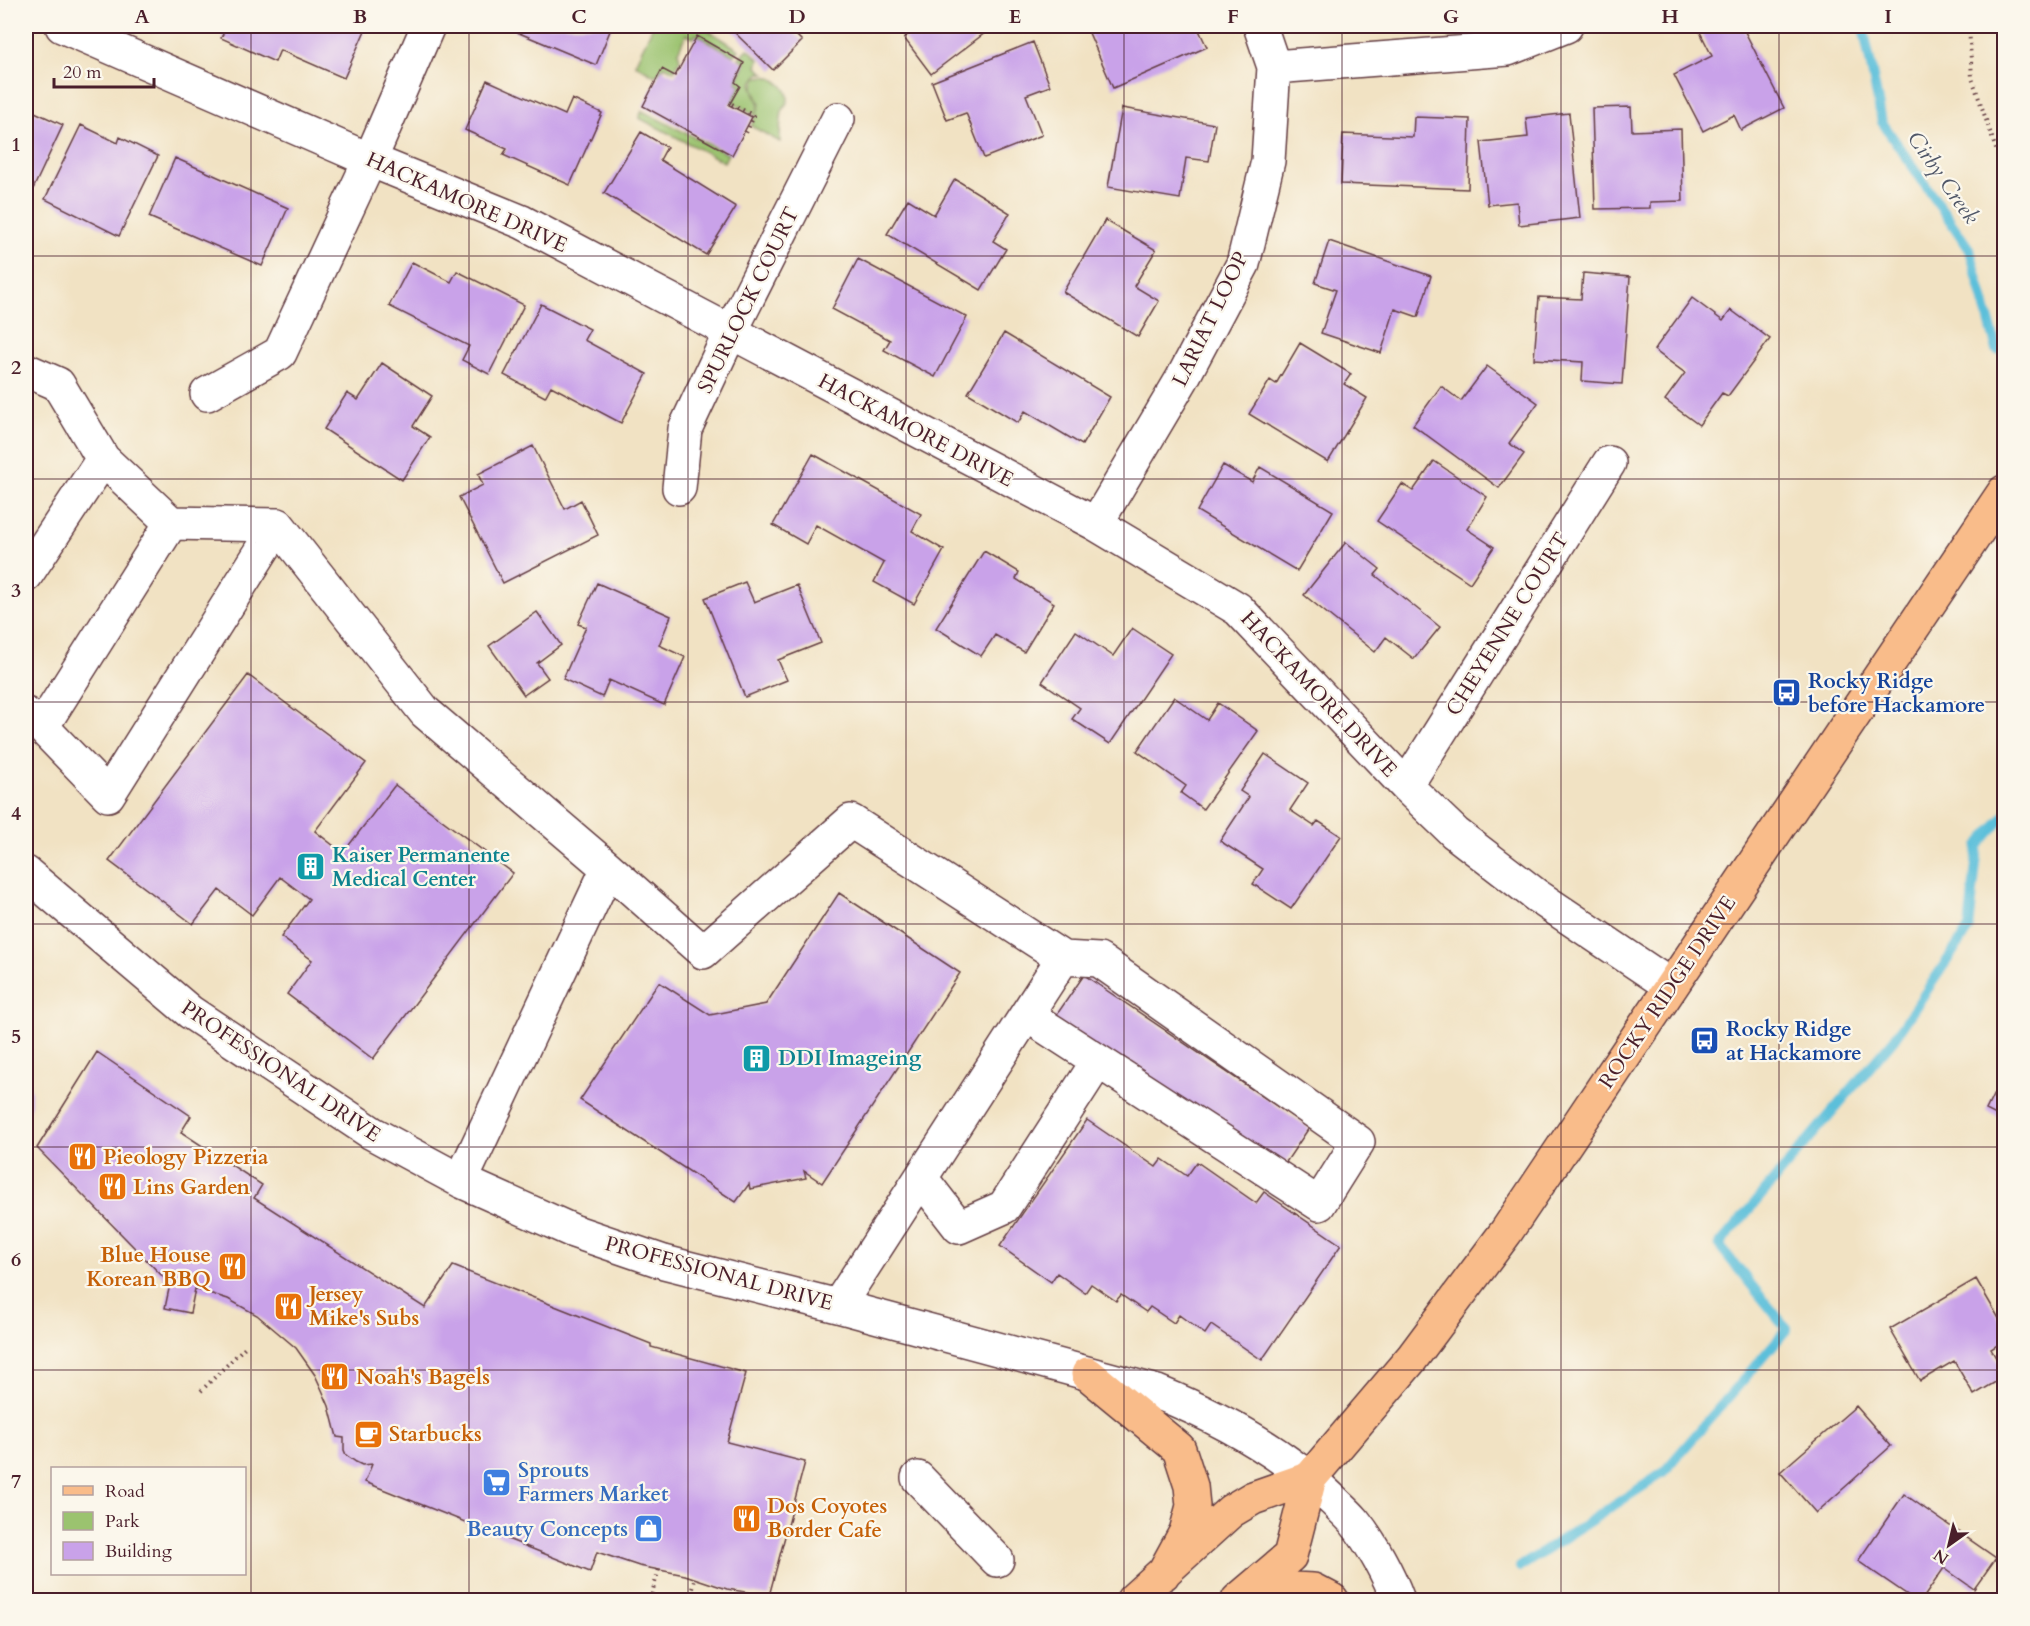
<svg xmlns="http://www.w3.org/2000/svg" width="2030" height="1626" font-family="Cardo,serif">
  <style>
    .green { fill: #9bc36f; stroke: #72714d; stroke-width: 1.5 }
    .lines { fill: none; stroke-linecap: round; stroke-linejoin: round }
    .stream { stroke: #5cbfda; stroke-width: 10 }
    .building { fill: #c9a2e9 }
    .minor-casing { stroke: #633c42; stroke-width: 36 }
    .major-casing { stroke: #633c42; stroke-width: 36 }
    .path { stroke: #633c42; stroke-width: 4; stroke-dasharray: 1.5 4.5; stroke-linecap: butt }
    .minor { stroke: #fff; stroke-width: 33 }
    .major { stroke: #f9bc8a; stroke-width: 33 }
    .grid { fill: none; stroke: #4a1f2b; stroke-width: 1.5; stroke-opacity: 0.55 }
    .labels { text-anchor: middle; stroke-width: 4.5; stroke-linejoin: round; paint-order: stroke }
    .street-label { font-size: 21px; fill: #4a1f2b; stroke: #fbf7ec }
    .transit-label { font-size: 21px; font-weight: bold; fill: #164399; stroke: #fbf7ec; text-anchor: start }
    .culture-label { font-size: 21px; font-weight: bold; fill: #0d838f; stroke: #fbf7ec; text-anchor: start }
    .food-label { font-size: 21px; font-weight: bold; fill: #c56008; stroke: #fbf7ec; text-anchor: start }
    .shop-label { font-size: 21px; font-weight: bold; fill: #366cbe; stroke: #fbf7ec; text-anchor: start }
    .water-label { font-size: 22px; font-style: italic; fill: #505768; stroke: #fbf7ec }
    .neatline { fill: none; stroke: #4a1f2b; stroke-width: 2 }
    .grid-label { font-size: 20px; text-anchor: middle; font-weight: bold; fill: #4a1f2b }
  </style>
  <rect width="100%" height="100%" fill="#fbf7ec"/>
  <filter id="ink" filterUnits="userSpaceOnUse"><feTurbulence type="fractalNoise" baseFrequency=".0167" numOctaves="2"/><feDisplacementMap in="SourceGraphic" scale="12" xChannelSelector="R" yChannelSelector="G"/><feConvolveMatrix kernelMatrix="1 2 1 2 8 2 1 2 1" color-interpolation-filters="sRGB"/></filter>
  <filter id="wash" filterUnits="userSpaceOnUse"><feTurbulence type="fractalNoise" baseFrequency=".008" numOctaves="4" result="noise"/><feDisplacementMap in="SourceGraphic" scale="24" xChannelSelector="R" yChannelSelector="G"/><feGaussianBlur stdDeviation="1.35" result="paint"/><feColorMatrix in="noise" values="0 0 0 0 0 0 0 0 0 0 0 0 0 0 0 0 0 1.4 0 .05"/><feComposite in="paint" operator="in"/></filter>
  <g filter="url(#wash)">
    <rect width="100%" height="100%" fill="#f1e2c3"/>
    <path class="green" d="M 653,26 L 702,26 L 739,50 L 734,56 L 696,34 L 694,38 L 686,34 L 678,52 L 680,59 L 674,71 L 665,66 L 655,76 L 635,64 Z
      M 748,49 L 759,59 L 757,67 L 764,73 L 760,73 C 745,84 755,92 759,105 L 756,114 L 760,104 L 753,88 L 756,78 C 768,72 788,85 788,99 C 788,103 783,108 782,112 C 780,122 780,132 780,142 L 751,126 L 756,115 L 732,102 L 741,85 L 736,82 L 746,63 L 739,58 Z
      M 642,111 L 728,154 L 724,162 L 639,118 Z"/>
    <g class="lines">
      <path class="stream" d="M 1863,26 L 1882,122 L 1970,250 L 1997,350
        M 1520,1567 L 1663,1473 L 1787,1329 L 1719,1245 L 1894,1039 L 1969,928 L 1978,846 L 2004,816"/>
    </g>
    <g id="blocks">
      <path class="building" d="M 227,26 L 367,26 L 344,78 L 280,50 L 275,62 L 221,38 Z
        M 514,26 L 612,26 L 596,65 L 512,30 Z
        M 728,26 L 787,26 L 802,41 L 773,70 Z
        M 910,26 L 994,26 L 931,74 L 904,38 L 914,30 Z
        M 1086,26 L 1197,26 L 1207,47 L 1113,88 Z
        M 1704,26 L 1742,26 L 1784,108 L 1741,130 L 1734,115 L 1703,131 L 1674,75 L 1712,56 L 1698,28 Z
        M 697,36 L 744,63 L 735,82 L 740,86 L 729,105 L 752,117 L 732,155 L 643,106 L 662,69 L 675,76 Z
        M 1033,42 L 1050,86 L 1026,95 L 1042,135 L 984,158 L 966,113 L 947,120 L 932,82 Z
        M 487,80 L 565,115 L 572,99 L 602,113 L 570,185 L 503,155 L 507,149 L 465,130 Z
        M 1631,107 L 1632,131 L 1681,129 L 1683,201 L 1650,202 L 1650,208 L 1595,209 L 1592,108 Z
        M 26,108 L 63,125 L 26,204 Z
        M 1122,108 L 1215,124 L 1209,161 L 1186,158 L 1180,199 L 1108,187 Z
        M 1569,113 L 1580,218 L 1519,225 L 1517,202 L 1488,205 L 1481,142 L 1528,137 L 1526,118 Z
        M 1414,117 L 1470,119 L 1468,189 L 1341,184 L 1343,134 L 1413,137 Z
        M 81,125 L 118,143 L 120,137 L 158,156 L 119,236 L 45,199 Z
        M 641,132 L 667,147 L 660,160 L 736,207 L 706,255 L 604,193 Z
        M 175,158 L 288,208 L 262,266 L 149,217 Z
        M 955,179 L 1010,213 L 993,241 L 1006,249 L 981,290 L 887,234 L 908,199 L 934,215 Z
        M 1105,220 L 1156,250 L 1134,286 L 1159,301 L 1138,337 L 1063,292 Z
        M 1329,241 L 1431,276 L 1418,317 L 1395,309 L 1381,353 L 1321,333 L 1336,290 L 1315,283 Z
        M 858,259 L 967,317 L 935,377 L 884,350 L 890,340 L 832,309 Z
        M 412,262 L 451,282 L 457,271 L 524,305 L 489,374 L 462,360 L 469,346 L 389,306 Z
        M 1583,273 L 1630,277 L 1622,384 L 1582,381 L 1583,362 L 1534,359 L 1539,297 L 1581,299 Z
        M 1692,298 L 1723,321 L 1731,310 L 1770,339 L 1728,396 L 1722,393 L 1699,425 L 1665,400 L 1685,373 L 1654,350 Z
        M 541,304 L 590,329 L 584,340 L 647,374 L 621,423 L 551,386 L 545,397 L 504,375 Z
        M 1004,333 L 1110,397 L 1082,445 L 1025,411 L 1018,423 L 968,393 Z
        M 1300,343 L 1351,374 L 1344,384 L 1367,398 L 1328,462 L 1249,414 L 1270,380 L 1276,384 Z
        M 382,363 L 432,396 L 413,426 L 430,437 L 402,480 L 324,429 L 347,393 L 358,400 Z
        M 1487,366 L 1538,403 L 1509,443 L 1524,454 L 1499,488 L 1413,425 L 1441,386 L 1461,401 Z
        M 533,446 L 565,509 L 581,500 L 598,535 L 503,583 L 459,497 L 483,485 L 478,474 Z
        M 813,454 L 921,514 L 912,531 L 944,550 L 914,604 L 874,582 L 884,563 L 816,525 L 806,544 L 773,525 Z
        M 1434,461 L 1487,497 L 1467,529 L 1494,547 L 1470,583 L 1377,521 L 1402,484 L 1413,491 Z
        M 1223,465 L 1252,482 L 1260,467 L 1333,511 L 1297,571 L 1197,511 Z
        M 1346,542 L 1380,569 L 1375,575 L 1440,627 L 1414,659 L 1386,637 L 1375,652 L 1304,595 Z
        M 984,551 L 1019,572 L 1016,579 L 1054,603 L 1024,652 L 995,635 L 981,656 L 936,628 Z
        M 745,582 L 754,602 L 797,585 L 821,643 L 778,660 L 787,680 L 745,697 L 705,598 Z
        M 597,583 L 671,616 L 659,645 L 685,657 L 664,705 L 609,680 L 602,697 L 563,679 L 586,627 L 578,624 Z
        M 537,612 L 561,645 L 537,663 L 548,678 L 524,695 L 489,646 Z
        M 1132,628 L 1171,654 L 1110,744 L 1072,719 L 1080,708 L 1042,682 L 1076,631 L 1113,656 Z
        M 248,675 L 366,763 L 315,831 L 343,853 L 395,785 L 513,873 L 373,1059 L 287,994 L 312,960 L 281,937 L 309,899 L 280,877 L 252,915 L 219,890 L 193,924 L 109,861 Z
        M 1174,697 L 1207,720 L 1218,703 L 1258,731 L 1203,809 L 1181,793 L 1186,786 L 1137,751 Z
        M 1265,754 L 1308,783 L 1290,810 L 1314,826 L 1318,821 L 1341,836 L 1291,909 L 1253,884 L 1263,869 L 1220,841 L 1249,797 L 1240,791 Z
        M 839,893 L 960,973 L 822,1183 L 804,1171 L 806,1178 L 750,1189 L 749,1184 L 736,1202 L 580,1100 L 659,982 L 710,1015 L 766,1004 Z
        M 1084,975 L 1309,1128 L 1278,1174 L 1053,1020 Z
        M 97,1052 L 191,1116 L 181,1132 L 262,1185 L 254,1198 L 425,1308 L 453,1266 L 651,1344 L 651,1347 L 746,1373 L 727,1442 L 805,1462 L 769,1596 L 727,1589 L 685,1575 L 639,1566 L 597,1552 L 590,1572 L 365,1482 L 372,1464 L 362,1465 L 356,1462 L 346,1455 L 344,1450 L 344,1438 L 337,1437 L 329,1406 L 322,1390 L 315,1375 L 296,1348 L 257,1315 L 228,1299 L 212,1294 L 195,1289 L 190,1313 L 165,1308 L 170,1284 L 37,1148 Z
        M 26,1071 L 29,1078 L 27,1079 L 31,1091 L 31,1103 L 26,1125 Z
        M 2004,1073 L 2004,1119 L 1986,1110 Z
        M 1087,1120 L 1156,1167 L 1162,1159 L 1187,1176 L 1197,1162 L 1256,1203 L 1264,1192 L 1341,1245 L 1262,1360 L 1211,1325 L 1205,1334 L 1179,1315 L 1174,1323 L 1150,1307 L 1146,1312 L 1121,1295 L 1116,1301 L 1091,1284 L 1085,1293 L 1057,1273 L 1051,1282 L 1000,1246 Z
        M 1976,1279 L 2004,1327 L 2004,1341 L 1991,1349 L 2004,1372 L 2004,1377 L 1974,1395 L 1954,1361 L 1920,1381 L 1890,1329 Z
        M 1856,1406 L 1891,1446 L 1816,1513 L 1780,1472 Z
        M 1904,1494 L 1996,1558 L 1974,1589 L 1944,1568 L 1922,1600 L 1915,1600 L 1858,1561 Z
        M 2004,1585 L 2004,1600 L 1995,1600 Z"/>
    </g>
  </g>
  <g filter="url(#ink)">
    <use href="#blocks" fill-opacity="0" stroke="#633c42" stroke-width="1.5"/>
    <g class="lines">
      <defs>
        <path id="minor" d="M 62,26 L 370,160 L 522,222 L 1096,524 L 1238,609 L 1406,786 L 1455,833 L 1537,896 L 1671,986
          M 1274,67 L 1508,49 L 1566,26
          M 26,370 L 58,384 L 103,459 L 26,575
          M 207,394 L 280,353 L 370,160 L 428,26
          M 679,488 L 685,429 L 730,333 L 838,119
          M 1096,524 L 1182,379 L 1243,264 L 1268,161 L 1274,67 L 1260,26
          M 278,525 L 425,712 L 608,868 L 461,1181
          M 26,714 L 42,727 L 171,523 L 103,459
          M 42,727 L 108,795 L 278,525 L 171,523
          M 1406,786 L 1609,463
          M 608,868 L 703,952 L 851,821 L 1063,958 L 838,1306
          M 26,873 L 190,1012 L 372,1133 L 461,1181 L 573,1231 L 664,1262 L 838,1306 L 1157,1392 C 1221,1418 1285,1453 1335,1502 C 1341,1508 1348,1514 1354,1521 C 1371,1542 1389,1575 1398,1600
          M 1027,1015 L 1319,1204 L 1358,1142 L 1099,960 L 1063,958
          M 921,1178 L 959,1227 L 1004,1207 L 1098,1061
          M 918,1478 L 997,1560"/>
        <path id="major" d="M 1088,1374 L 1179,1449 L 1191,1486 L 1193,1506 L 1186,1532 L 1163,1574
          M 1133,1600 L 1231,1511 L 1253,1498 L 1310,1478
          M 1238,1600 L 1290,1556 L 1310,1478 L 1412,1358 L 1506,1232 L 2004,492
          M 1245,1600 L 1272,1588 L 1313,1590 L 1332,1600"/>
      </defs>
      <use href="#minor" class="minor-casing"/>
      <use href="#major" class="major-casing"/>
      <path class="path" d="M 1969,26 L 1972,78 L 2004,173
        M 732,104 L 754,116 L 745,135
        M 201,1391 L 246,1346
        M 650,1600 L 659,1569
        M 690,1600 L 696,1577"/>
      <use href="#minor" class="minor"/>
      <use href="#major" class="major"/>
    </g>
  </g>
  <path class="grid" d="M 251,26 L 251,1600M 469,26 L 469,1600M 688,26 L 688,1600M 906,26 L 906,1600M 1124,26 L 1124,1600M 1342,26 L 1342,1600M 1561,26 L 1561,1600M 1779,26 L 1779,1600M 26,256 L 2004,256M 26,479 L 2004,479M 26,702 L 2004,702M 26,924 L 2004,924M 26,1147 L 2004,1147M 26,1370 L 2004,1370"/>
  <defs>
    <symbol id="bus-square" viewBox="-11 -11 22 22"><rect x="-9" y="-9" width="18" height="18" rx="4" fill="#1a4fb4" stroke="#fbf7ec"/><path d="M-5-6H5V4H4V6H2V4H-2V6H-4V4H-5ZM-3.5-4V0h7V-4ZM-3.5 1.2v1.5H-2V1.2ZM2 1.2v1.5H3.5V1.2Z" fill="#fff"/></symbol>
    <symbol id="building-square" viewBox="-11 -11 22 22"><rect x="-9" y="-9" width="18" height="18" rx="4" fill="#0f9aa8" stroke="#fbf7ec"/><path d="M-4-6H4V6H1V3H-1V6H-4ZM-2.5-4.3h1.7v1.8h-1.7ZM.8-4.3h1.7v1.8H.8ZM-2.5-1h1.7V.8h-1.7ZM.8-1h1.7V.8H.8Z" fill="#fff"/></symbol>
    <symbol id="restaurant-square" viewBox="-11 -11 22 22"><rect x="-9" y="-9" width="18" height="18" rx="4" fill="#e8710a" stroke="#fbf7ec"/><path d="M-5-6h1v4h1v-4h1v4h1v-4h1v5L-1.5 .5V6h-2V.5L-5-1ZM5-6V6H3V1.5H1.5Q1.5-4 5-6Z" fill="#fff"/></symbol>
    <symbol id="cafe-square" viewBox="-11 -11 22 22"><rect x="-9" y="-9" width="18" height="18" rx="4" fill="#e8710a" stroke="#fbf7ec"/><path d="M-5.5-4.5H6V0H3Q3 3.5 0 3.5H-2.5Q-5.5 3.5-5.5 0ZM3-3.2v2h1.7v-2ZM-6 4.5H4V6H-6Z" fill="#fff"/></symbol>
    <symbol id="supermarket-square" viewBox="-11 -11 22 22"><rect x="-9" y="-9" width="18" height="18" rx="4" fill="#3f7fe0" stroke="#fbf7ec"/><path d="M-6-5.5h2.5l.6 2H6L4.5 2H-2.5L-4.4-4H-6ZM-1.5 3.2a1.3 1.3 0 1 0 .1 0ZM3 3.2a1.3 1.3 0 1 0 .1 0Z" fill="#fff"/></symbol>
    <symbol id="shop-square" viewBox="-11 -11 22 22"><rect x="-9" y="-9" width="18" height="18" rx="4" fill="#3f7fe0" stroke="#fbf7ec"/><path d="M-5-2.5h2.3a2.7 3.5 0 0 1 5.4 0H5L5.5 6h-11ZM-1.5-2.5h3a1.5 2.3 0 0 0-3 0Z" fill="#fff"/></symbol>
  </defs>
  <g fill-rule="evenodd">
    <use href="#bus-square" x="1770" y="676" width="33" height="33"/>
    <use href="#building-square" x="294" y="850" width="33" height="33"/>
    <use href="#bus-square" x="1688" y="1024" width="33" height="33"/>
    <use href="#building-square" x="740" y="1042" width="33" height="33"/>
    <use href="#restaurant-square" x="66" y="1140" width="33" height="33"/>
    <use href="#restaurant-square" x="96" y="1170" width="33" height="33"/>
    <use href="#restaurant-square" x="216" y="1250" width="33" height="33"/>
    <use href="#restaurant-square" x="272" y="1290" width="33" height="33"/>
    <use href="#restaurant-square" x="318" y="1360" width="33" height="33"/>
    <use href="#cafe-square" x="352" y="1418" width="33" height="33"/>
    <use href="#supermarket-square" x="480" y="1466" width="33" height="33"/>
    <use href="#restaurant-square" x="730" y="1502" width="33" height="33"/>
    <use href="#shop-square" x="632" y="1512" width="33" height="33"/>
  </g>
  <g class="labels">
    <g class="street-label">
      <text transform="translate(467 202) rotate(24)" y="7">HACKAMORE DRIVE</text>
      <text transform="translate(748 300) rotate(-64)" y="7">SPURLOCK COURT</text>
      <text transform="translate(1210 319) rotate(-64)" y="7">LARIAT LOOP</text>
      <text transform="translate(916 430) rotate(28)" y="7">HACKAMORE DRIVE</text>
      <text transform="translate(1507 624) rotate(-58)" y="7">CHEYENNE COURT</text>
      <text transform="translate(1319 694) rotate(47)" y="7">HACKAMORE DRIVE</text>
      <text transform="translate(1667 992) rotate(-56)" y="7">ROCKY RIDGE DRIVE</text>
      <text transform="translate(281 1071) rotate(34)" y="7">PROFESSIONAL DRIVE</text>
      <text transform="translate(719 1273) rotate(15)" y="7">PROFESSIONAL DRIVE</text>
    </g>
    <g class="transit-label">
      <text x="1808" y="688">Rocky Ridge<tspan x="1808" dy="24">before Hackamore</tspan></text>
      <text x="1726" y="1036">Rocky Ridge<tspan x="1726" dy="24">at Hackamore</tspan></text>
    </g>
    <g class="culture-label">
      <text x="332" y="862">Kaiser Permanente<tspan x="332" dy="24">Medical Center</tspan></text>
      <text x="778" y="1065">DDI Imageing</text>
    </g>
    <g class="food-label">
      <text x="103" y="1164">Pieology Pizzeria</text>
      <text x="133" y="1194">Lins Garden</text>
      <text x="211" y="1262" text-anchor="end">Blue House<tspan x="211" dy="24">Korean BBQ</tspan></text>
      <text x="309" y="1301">Jersey<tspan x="309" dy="24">Mike's Subs</tspan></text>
      <text x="356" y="1384">Noah's Bagels</text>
      <text x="389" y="1441">Starbucks</text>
      <text x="767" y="1513">Dos Coyotes<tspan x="767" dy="24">Border Cafe</tspan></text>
    </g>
    <g class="shop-label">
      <text x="518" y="1477">Sprouts<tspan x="518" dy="24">Farmers Market</tspan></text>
      <text x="628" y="1536" text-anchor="end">Beauty Concepts</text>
    </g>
    <g class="water-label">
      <text transform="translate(1944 177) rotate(55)" y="8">Cirby Creek</text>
    </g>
  </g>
  <rect width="2030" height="1626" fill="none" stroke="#fbf7ec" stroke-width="66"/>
  <rect x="51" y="1467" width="195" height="108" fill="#fbf7ec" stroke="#b4a19f" stroke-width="1.5"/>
  <rect x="63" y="1486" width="30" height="9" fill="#f9bc8a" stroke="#b4a19f" stroke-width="1.5"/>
  <text x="105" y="1497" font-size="18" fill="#4a1f2b">Road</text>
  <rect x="63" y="1512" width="30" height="18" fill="#9bc36f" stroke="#b4a19f" stroke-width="1.5"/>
  <text x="105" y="1527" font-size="18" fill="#4a1f2b">Park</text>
  <rect x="63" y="1542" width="30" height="18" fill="#c9a2e9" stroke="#b4a19f" stroke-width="1.5"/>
  <text x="105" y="1557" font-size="18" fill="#4a1f2b">Building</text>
  <g transform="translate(1949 1545) rotate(214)" stroke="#fbf7ec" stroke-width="4.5" paint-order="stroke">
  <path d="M0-4.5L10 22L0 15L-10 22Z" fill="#4a1f2b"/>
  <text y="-9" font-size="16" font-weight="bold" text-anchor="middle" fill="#4a1f2b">N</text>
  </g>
  <path d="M54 78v9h100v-9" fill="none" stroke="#4a1f2b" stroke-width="3"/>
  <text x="63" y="78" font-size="18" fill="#4a1f2b" stroke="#fbf7ec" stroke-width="4.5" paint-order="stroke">20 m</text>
  <rect x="33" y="33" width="1964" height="1560" class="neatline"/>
  <g class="grid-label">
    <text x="142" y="23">A</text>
    <text x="360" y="23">B</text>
    <text x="579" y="23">C</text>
    <text x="797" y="23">D</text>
    <text x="1015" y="23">E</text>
    <text x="1233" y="23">F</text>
    <text x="1451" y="23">G</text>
    <text x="1670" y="23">H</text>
    <text x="1888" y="23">I</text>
    <text x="16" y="151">1</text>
    <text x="16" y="374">2</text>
    <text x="16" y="597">3</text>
    <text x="16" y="820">4</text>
    <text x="16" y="1043">5</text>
    <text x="16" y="1266">6</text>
    <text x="16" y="1488">7</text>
  </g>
</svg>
